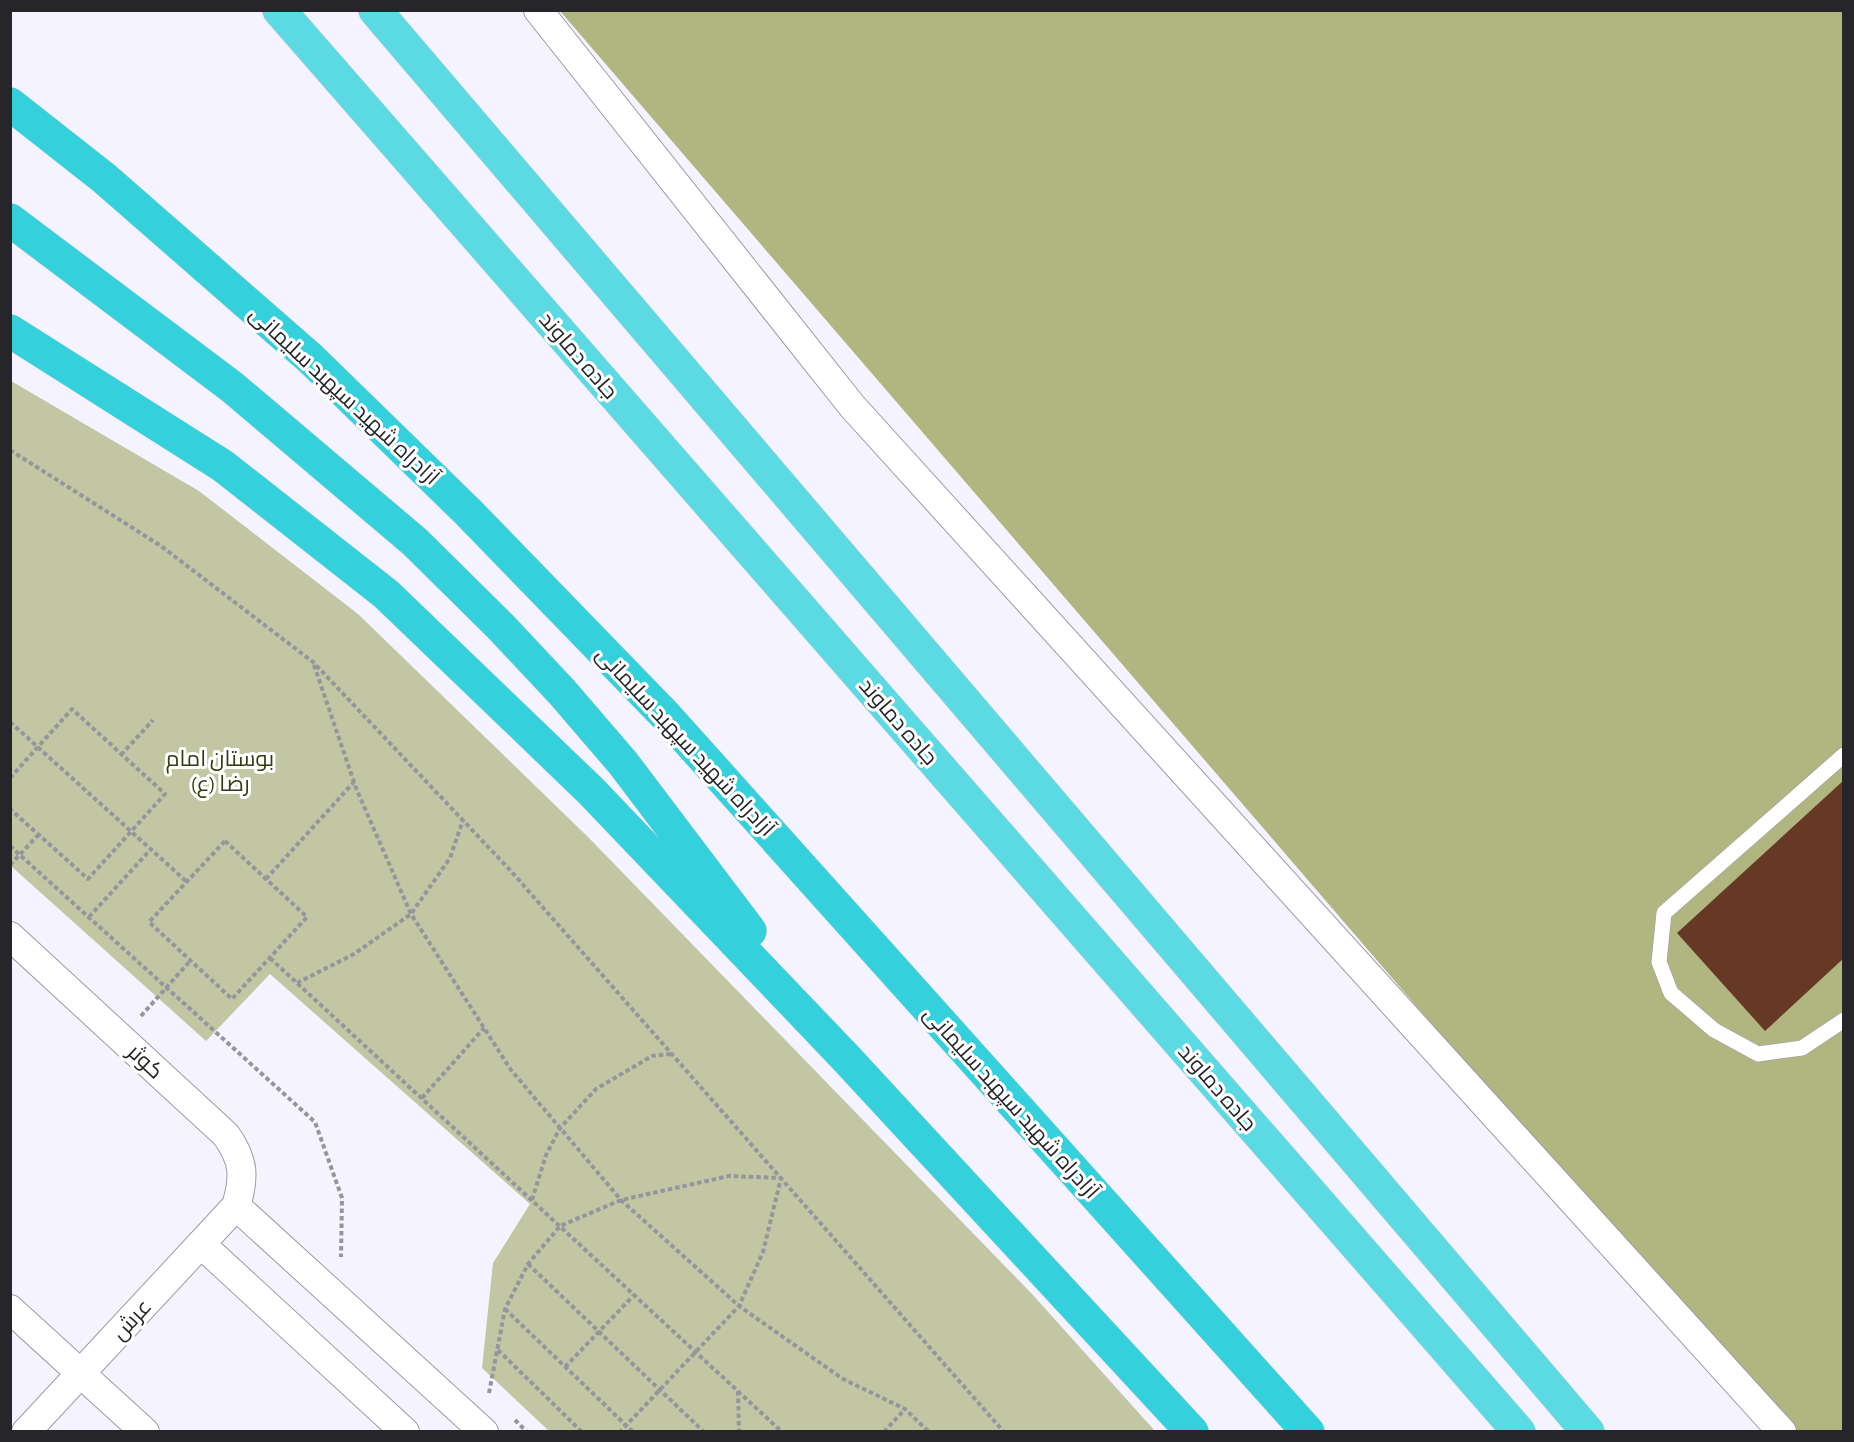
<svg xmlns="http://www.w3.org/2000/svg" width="1854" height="1442" font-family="'Alegreya Sans',Cairo,sans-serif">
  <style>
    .green { fill: #c2c6a2 }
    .forest { fill: #b1b681 }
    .building { fill: #663924 }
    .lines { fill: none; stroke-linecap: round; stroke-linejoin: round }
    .service-casing { stroke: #9b9ba6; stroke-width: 16 }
    .minor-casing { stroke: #9b9ba6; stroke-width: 30 }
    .trunk-casing { stroke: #d4d4d4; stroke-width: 34 }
    .motorway-casing { stroke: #d4d4d4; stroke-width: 34 }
    .path { stroke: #96959d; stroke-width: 4; stroke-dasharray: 4.5 3; stroke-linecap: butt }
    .service { stroke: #fff; stroke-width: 15 }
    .minor { stroke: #fff; stroke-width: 28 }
    .trunk { stroke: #5cdae3; stroke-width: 33 }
    .motorway { stroke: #34d1dc; stroke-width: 33 }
    .labels { text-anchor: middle; stroke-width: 6; stroke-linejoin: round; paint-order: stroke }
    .street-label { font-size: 22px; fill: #26262a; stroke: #fff }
    .park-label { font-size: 22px; fill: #37390f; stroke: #fff }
  </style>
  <rect width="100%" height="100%" fill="#f4f3ff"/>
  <path class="green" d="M 11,381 L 199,491 L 358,614 L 588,837 L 1032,1294 L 1155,1431 L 549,1431 L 482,1368 L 493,1263 L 530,1204 L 270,974 L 206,1041 L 11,866 Z"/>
  <path class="forest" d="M 560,11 L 1843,11 L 1843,1431 L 1782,1431 Z"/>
  <path class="building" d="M 1844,780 L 1844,958 L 1765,1031 L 1677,933 Z"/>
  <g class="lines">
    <defs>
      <path id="service" d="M 1844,755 L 1664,913 L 1659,962 L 1671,993 L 1714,1030 L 1758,1054 L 1802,1048 L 1844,1020"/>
      <path id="minor" d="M 538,10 L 852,406 L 1782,1432
        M 10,936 L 226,1135 C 244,1160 245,1177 236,1206 L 26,1432
        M 236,1206 L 484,1432
        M 201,1244 L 405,1432
        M 10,1309 L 145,1432"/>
      <path id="trunk" d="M 279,10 L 1519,1432
        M 375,10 L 1588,1432"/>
      <path id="motorway" d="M 10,104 L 104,178 L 310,358 L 468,512 L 665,715 L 1308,1432
        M 10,220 L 232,387 L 415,542 L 501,627 L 562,692 L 623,763 L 750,931
        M 10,331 L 223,466 L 386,594 L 591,791 L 845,1057 L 1192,1432"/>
    </defs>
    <use href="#service" class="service-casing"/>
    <use href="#minor" class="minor-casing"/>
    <use href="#trunk" class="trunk-casing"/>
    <use href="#motorway" class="motorway-casing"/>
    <path class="path" d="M 10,450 L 161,546 L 313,662 L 510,870 L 1004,1432
      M 314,665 L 356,788 L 411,914 L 511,1070 L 621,1200 L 739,1306 L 843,1379 L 905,1409 L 929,1432
      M 10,722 L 187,882
      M 121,755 L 153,720
      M 10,778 L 72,709 L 165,794 L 88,879 L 10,809
      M 225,841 L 307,917 L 232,999 L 149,922 Z
      M 10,846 L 315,1122 L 342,1198 L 341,1257
      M 10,865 L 38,835
      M 266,879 L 354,782
      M 89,917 L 151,849
      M 270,958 L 782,1432
      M 297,983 L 354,954 L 411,914 L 450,858 L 463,820
      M 141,1016 L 190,961
      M 422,1098 L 484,1028
      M 532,1200 L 546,1155 L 560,1128 L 596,1089 L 652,1056 L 671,1054
      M 528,1264 L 704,1432
      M 505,1309 L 633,1432
      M 498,1350 L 582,1432
      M 565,1367 L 634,1295
      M 738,1391 L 739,1432
      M 489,1393 L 505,1309 L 528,1264 L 560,1226 L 621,1200 L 729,1176 L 781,1178 L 763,1252 L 739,1306 L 620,1432
      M 515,1420 L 527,1432
      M 884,1432 L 905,1409"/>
    <use href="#service" class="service"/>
    <use href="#minor" class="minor"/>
    <use href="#trunk" class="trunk"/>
    <use href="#motorway" class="motorway"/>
  </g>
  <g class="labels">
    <g class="street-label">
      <text transform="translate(579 355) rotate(49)" y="8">جاده دماوند</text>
      <text transform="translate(345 395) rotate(43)" y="8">آزادراه شهید سپهبد سلیمانی</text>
      <text transform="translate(899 721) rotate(49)" y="8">جاده دماوند</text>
      <text transform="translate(686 741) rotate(47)" y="8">آزادراه شهید سپهبد سلیمانی</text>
      <text transform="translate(146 1061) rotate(43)" y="8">کوثر</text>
      <text transform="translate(1218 1087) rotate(49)" y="8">جاده دماوند</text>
      <text transform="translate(1012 1102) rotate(48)" y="8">آزادراه شهید سپهبد سلیمانی</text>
      <text transform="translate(131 1319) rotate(-47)" y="8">عرش</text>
    </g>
    <g class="park-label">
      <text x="220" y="766">بوستان امام<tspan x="220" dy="25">رضا (ع)</tspan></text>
    </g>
  </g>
  <rect width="1854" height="1442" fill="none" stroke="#26262a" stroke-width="24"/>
</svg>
